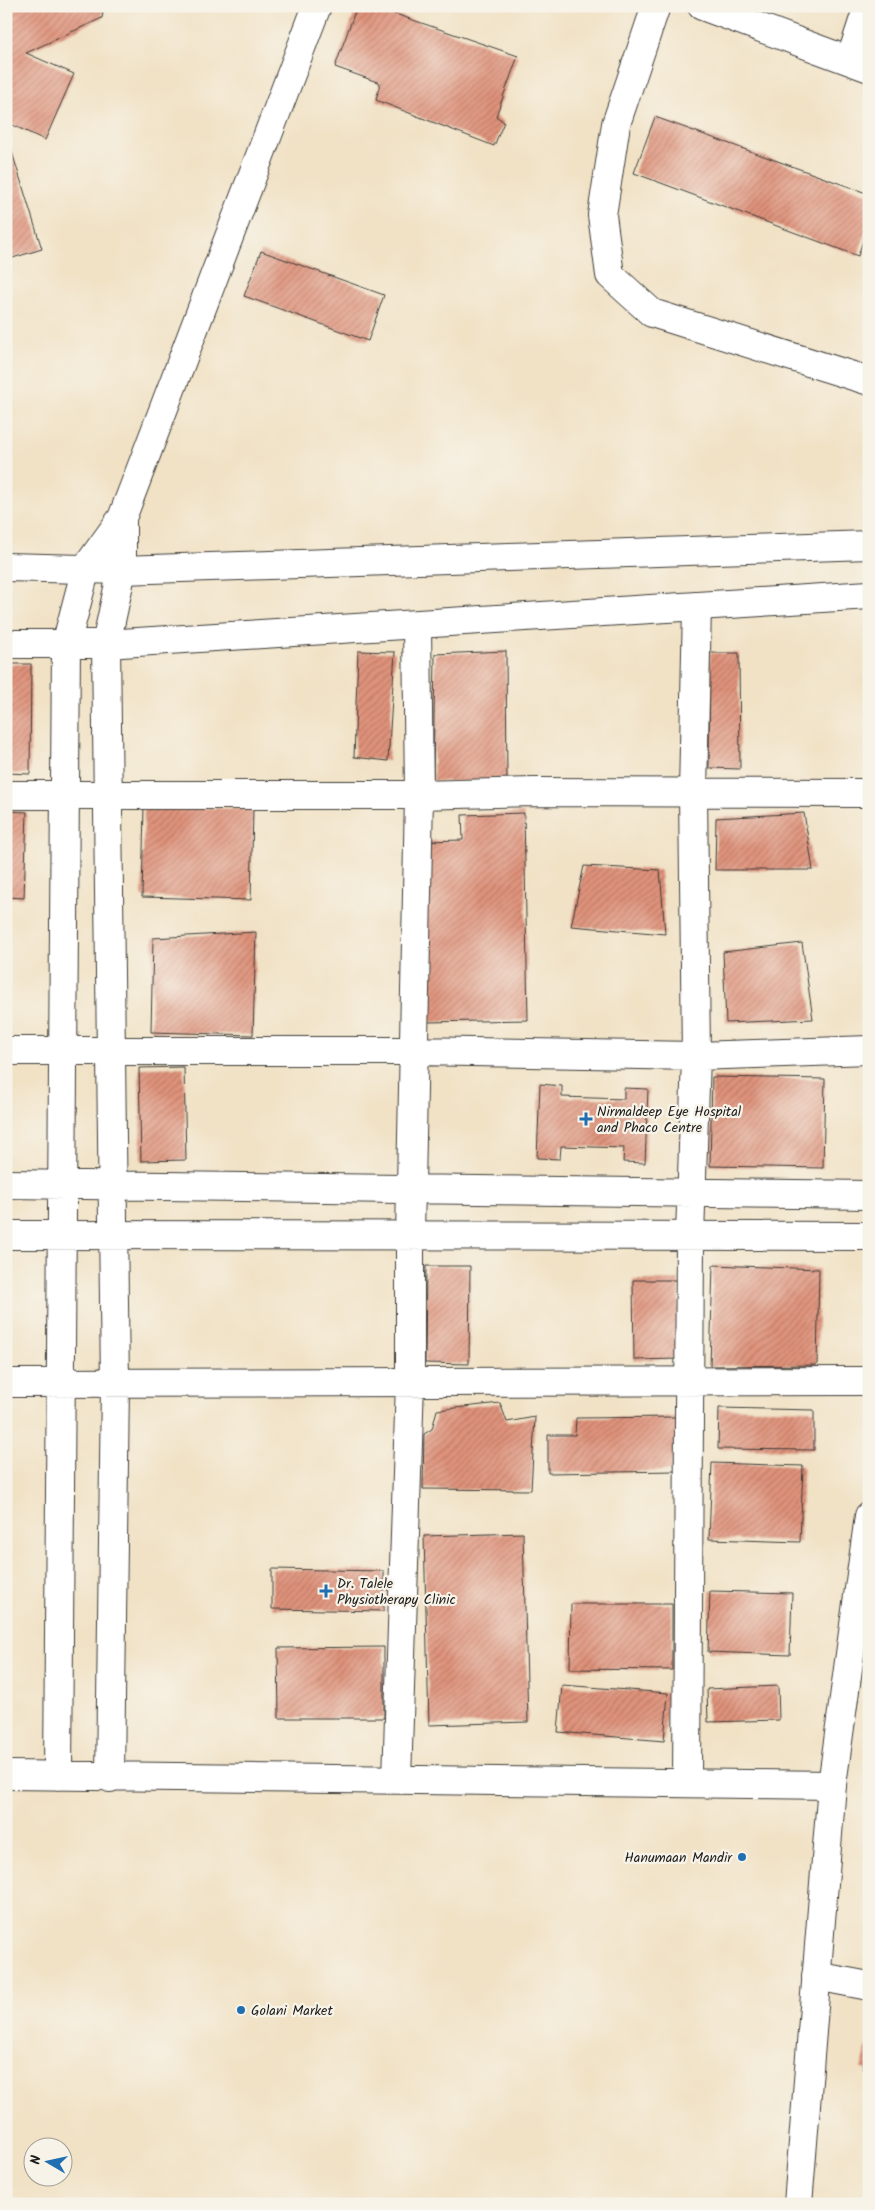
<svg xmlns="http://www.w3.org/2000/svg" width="875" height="2210" font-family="Kalam,sans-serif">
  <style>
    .building { fill: url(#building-hatch) }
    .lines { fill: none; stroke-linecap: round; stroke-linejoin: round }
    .minor-casing { stroke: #3c3a36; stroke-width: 30 }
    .secondary-casing { stroke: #3c3a36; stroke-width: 30 }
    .minor { stroke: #fff; stroke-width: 28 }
    .secondary { stroke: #fff; stroke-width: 28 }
    .poi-dot { fill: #1f6fb2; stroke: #f7f3e8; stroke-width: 2 }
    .labels { text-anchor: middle; stroke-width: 4.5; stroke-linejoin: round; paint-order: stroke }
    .poi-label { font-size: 14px; fill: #1c1c1c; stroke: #f7f3e8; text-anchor: start }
  </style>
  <defs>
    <pattern id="building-hatch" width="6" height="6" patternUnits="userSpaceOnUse" patternTransform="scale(1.25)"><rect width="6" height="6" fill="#e0937b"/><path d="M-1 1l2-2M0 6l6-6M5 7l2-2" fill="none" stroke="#b57764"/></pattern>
  </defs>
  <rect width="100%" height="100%" fill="#f7f3e8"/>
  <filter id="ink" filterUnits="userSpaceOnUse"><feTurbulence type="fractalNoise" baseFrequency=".02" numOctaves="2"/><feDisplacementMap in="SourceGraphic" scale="10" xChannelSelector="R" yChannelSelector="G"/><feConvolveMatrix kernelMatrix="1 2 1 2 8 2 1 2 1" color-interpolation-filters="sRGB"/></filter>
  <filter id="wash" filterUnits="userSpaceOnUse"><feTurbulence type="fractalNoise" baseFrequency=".0096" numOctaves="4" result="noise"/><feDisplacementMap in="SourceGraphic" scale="20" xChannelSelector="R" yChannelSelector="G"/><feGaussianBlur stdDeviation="1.12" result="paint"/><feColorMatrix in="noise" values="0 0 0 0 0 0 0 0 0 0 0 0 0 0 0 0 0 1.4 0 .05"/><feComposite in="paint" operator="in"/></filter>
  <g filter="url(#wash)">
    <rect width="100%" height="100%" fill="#f1e2c6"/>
    <g id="blocks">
      <path class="building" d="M 6,6 L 104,6 L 102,18 L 26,53 L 74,74 L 45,140 L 6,122 Z
        M 357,6 L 372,6 L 518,56 L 496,116 L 504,122 L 494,146 L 376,100 L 380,83 L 335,67 Z
        M 655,117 L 869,194 L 869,222 L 858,256 L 634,173 Z
        M 6,133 L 42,249 L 6,260 Z
        M 261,251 L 384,295 L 368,341 L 244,296 Z
        M 358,651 L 395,652 L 388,761 L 354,757 Z
        M 506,651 L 507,783 L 433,781 L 435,654 Z
        M 710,653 L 739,653 L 740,769 L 709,768 Z
        M 6,664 L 31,664 L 30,774 L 6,773 Z
        M 144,807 L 253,809 L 251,900 L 142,897 Z
        M 6,811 L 27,812 L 24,898 L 6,897 Z
        M 524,813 L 528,1020 L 428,1022 L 424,841 L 463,840 L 462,815 Z
        M 804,813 L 813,870 L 715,870 L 716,818 Z
        M 584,866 L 660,870 L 665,934 L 571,926 Z
        M 256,932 L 253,1035 L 151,1032 L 153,938 Z
        M 802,943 L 813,1019 L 726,1023 L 723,952 Z
        M 184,1067 L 186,1160 L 141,1161 L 139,1068 Z
        M 712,1077 L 825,1079 L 823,1168 L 710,1166 Z
        M 540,1084 L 562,1086 L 562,1097 L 624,1099 L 624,1088 L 648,1089 L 645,1163 L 623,1162 L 624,1148 L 561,1146 L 560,1159 L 537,1158 Z
        M 713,1265 L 819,1269 L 817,1365 L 710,1366 Z
        M 426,1266 L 470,1266 L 469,1364 L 425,1363 Z
        M 633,1280 L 679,1280 L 679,1359 L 634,1360 Z
        M 500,1403 L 507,1422 L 535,1417 L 531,1490 L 423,1489 L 424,1434 L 432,1429 L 437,1410 Z
        M 719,1408 L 814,1410 L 814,1450 L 718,1449 Z
        M 677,1417 L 677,1471 L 548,1473 L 548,1435 L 575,1435 L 576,1418 Z
        M 712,1463 L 803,1466 L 800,1542 L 709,1539 Z
        M 523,1533 L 528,1722 L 429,1725 L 424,1536 Z
        M 272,1569 L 384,1571 L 384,1611 L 272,1609 Z
        M 710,1591 L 792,1593 L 790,1655 L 708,1652 Z
        M 571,1604 L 672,1604 L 672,1670 L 570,1669 Z
        M 384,1647 L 384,1718 L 279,1718 L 278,1648 Z
        M 562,1685 L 668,1693 L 664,1741 L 558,1732 Z
        M 778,1686 L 779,1720 L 708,1722 L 707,1689 Z
        M 868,2039 L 869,2039 L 869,2070 L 862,2069 Z"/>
    </g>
  </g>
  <g filter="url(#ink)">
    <use href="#blocks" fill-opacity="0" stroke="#3c3a36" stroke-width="1"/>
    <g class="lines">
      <defs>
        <path id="minor" d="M 656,6 L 616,124 L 602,215 L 610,275 L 652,313 L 869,381
          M 702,6 L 869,68
          M 850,61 L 868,6
          M 122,518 L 317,6
          M 6,795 L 419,795 L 534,792 L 869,793
          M 6,1051 L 413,1051 L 696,1056 L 869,1050
          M 6,1184 L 869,1195
          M 6,1235 L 869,1236
          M 6,1383 L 869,1381
          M 6,1775 C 281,1779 557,1781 832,1785
          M 58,1776 L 66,644 L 86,568 L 122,518 L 122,570 L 106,644 L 115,1384 L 110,1778
          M 397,1779 L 410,1382 L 410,1235 L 419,795 L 417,625
          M 687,1783 L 690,1236 L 696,1056 L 693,792 L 697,606
          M 816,1976 L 869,1986"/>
        <path id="secondary" d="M 6,567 L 122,570 L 869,545
          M 6,644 L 106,644 L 869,595
          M 798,2204 L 832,1785 L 869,1516"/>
      </defs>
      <use href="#minor" class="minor-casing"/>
      <use href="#secondary" class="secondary-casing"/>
      <use href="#minor" class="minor"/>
      <use href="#secondary" class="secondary"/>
    </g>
  </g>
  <g class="poi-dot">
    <path d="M583.5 1111.5h5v5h5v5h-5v5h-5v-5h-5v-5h5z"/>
    <path d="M323.5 1583.5h5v5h5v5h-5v5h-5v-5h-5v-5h5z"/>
    <circle cx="742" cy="1857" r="5"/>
    <circle cx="241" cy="2010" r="5"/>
  </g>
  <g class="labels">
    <g class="poi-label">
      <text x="597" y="1116">Nirmaldeep Eye Hospital<tspan x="597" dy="16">and Phaco Centre</tspan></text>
      <text x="337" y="1588">Dr. Talele<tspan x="337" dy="16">Physiotherapy Clinic</tspan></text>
      <text x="732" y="1862" text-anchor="end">Hanumaan Mandir</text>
      <text x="251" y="2015">Golani Market</text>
    </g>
  </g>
  <rect width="875" height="2210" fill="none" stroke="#f7f3e8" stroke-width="25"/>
  <g transform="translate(48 2162) rotate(279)"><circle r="24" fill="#f7f3e8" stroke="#9f9d96"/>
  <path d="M0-4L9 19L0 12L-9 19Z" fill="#1f6fb2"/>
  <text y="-8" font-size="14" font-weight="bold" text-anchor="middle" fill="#1c1c1c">N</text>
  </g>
</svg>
